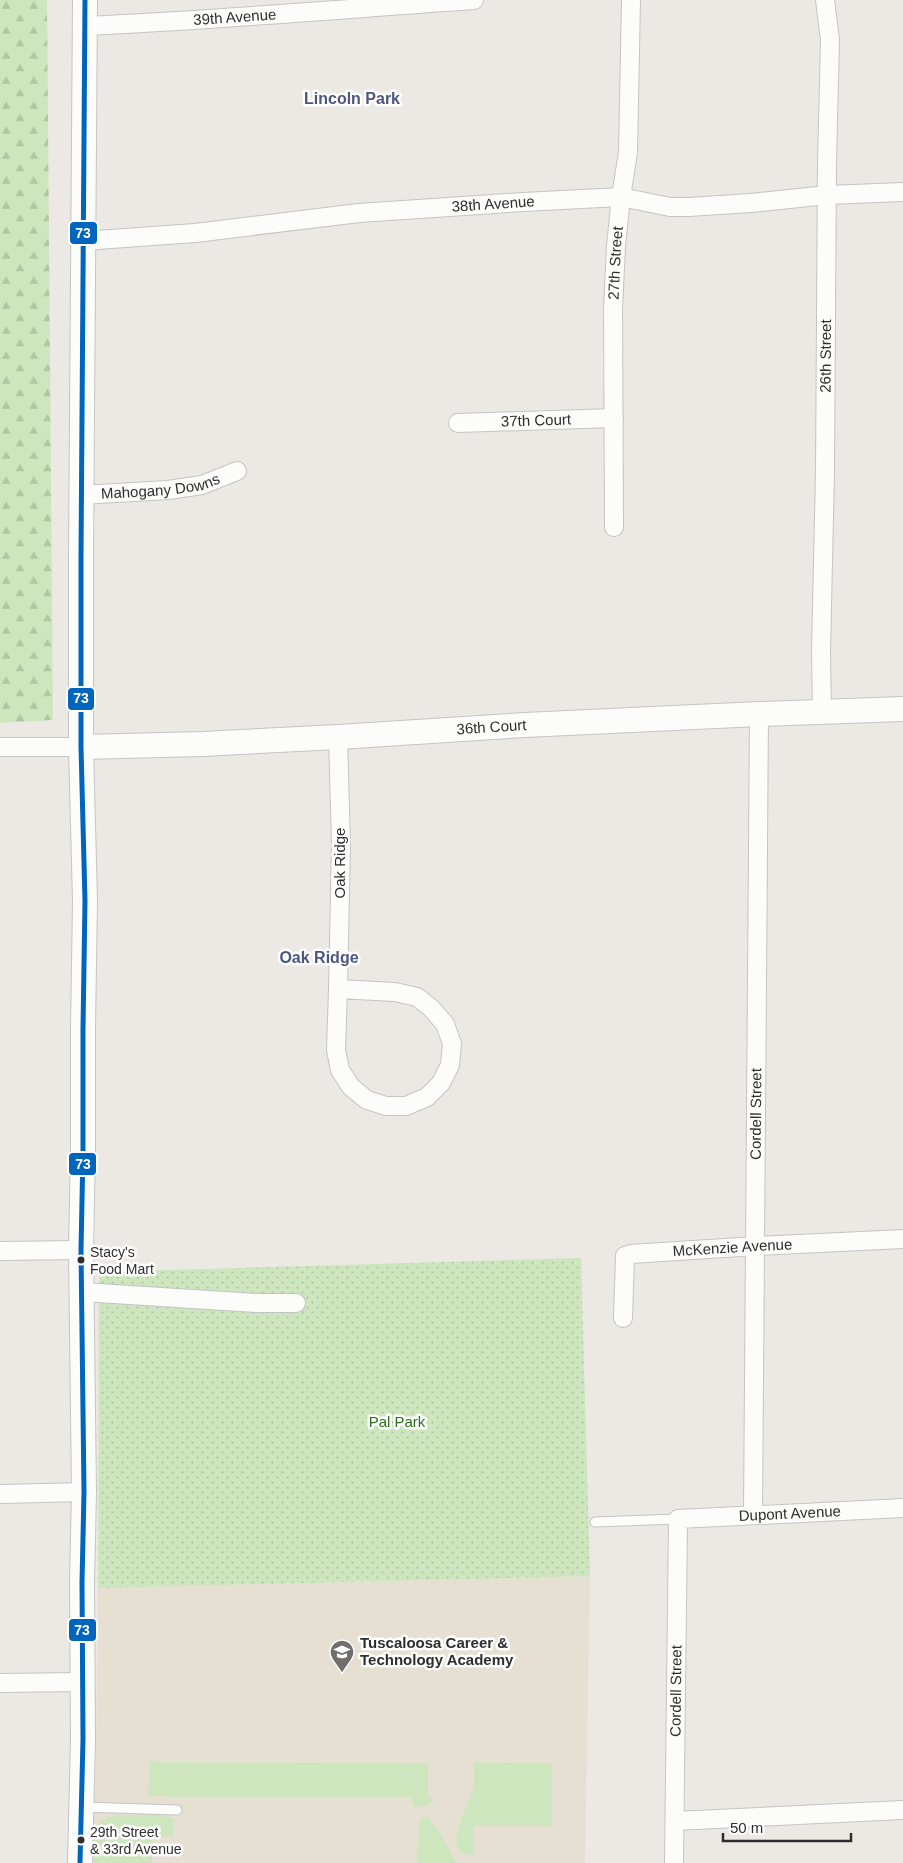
<svg xmlns="http://www.w3.org/2000/svg" width="903" height="1863" font-family="Arial,sans-serif">
  <style>
    .education { fill: #e6e0d3 }
    .grass { fill: url(#grass-dots) }
    .forest { fill: url(#forest-firs) }
    .garden { fill: #cee6be }
    .lines { fill: none; stroke-linecap: round; stroke-linejoin: round }
    .lane-casing { stroke: #c5c4c5; stroke-width: 11 }
    .street-casing { stroke: #c5c4c5; stroke-width: 20 }
    .secondary-casing { stroke: #c5c4c5; stroke-width: 26 }
    .lane { stroke: #fcfcfb; stroke-width: 9 }
    .street { stroke: #fcfcfb; stroke-width: 18 }
    .secondary { stroke: #fcfcfb; stroke-width: 24 }
    .bus-1-casing { stroke: #fff; stroke-width: 9 }
    .bus-1 { stroke: #0065bd; stroke-width: 5 }
    .bus-dot { fill: #2e2e2e; stroke: #fff; stroke-width: 2 }
    .labels { text-anchor: middle; stroke-width: 5; stroke-linejoin: round; paint-order: stroke }
    .bus-label { font-size: 14px; fill: #2e2e2e; stroke: #fff; text-anchor: start }
    .street-label { font-size: 15px; fill: #2e2e2e; stroke: #fff }
    .park-label { font-size: 15px; fill: #2c6e1b; stroke: #fff }
    .poi-label { font-size: 15px; font-weight: bold; fill: #2e2e2e; stroke: #fff; text-anchor: start }
    .neighbourhood-label { font-size: 16px; font-weight: bold; fill: #4d5680; stroke: #fff }
    .line-badge { stroke: #fff; stroke-width: 2 }
    .badge-label { font-size: 14px; text-anchor: middle; font-weight: bold; fill: #fff }
  </style>
  <defs>
    <pattern id="grass-dots" width="8" height="8" patternUnits="userSpaceOnUse" patternTransform="scale(1.25)"><rect width="8" height="8" fill="#cee6be"/><path d="M2 2h.1M6 6h.1" fill="none" stroke="#b1c6a4" stroke-width="1.8" stroke-linecap="round"/></pattern>
    <pattern id="forest-firs" width="22" height="20" patternUnits="userSpaceOnUse" patternTransform="scale(1.25)"><rect width="22" height="20" fill="#cee6be"/><path d="M5 1l3.5 6h-7zM16 11l3.5 6h-7z" fill="#b1c6a4"/></pattern>
  </defs>
  <rect width="100%" height="100%" fill="#ece8e4"/>
  <path class="education" d="M 590,1576 L 585,1863 L 92,1863 L 96,1758 L 98,1588 Z"/>
  <path class="grass" d="M 581,1258 L 590,1576 L 98,1588 L 99,1272 Z"/>
  <path class="forest" d="M 0,0 L 47,0 L 53,720 L 0,723 Z"/>
  <path class="garden" d="M 150,1762 L 428,1763 L 428,1797 L 435,1797 L 429,1805 L 414,1807 L 411,1797 L 174,1797 L 148,1795 Z
    M 474,1762 L 552,1763 L 552,1826 L 474,1826 L 473,1855 L 462,1853 L 456,1844 L 457,1832 L 474,1786 Z
    M 121,1815 L 162,1815 L 173,1819 L 174,1836 L 152,1838 L 152,1863 L 92,1863 L 93,1827 L 106,1818 Z
    M 428,1817 L 436,1827 L 457,1863 L 417,1863 L 420,1818 Z"/>
  <g class="lines">
    <defs>
      <path id="lane" d="M 595,1522 L 678,1519
        M 82,1807 L 177,1810"/>
      <g id="street">
        <path id="s1" d="M 85,26 C 215,20 344,9 474,0"/>
        <path id="s2" d="M 83,241 L 195,233 L 359,213 L 523,202 L 621,197 L 670,207 L 689,207 L 751,203 L 827,195 L 903,192"/>
        <path id="s3" d="M 458,423 L 614,418"/>
        <path id="s4" d="M 81,495 L 168,490 L 202,485 L 237,471"/>
        <path id="s5" d="M 614,527 L 613,309 L 616,246 L 621,197 L 628,152 L 631,0"/>
        <path id="s6" d="M 822,712 L 821,653 L 825,471 L 827,163 L 830,40 L 825,0"/>
        <path d="M 338,737 L 341,845 L 338,989"/>
        <path d="M 0,747 L 81,747"/>
        <path d="M 338,989 L 395,992 L 417,997 L 431,1008 L 445,1024 L 452,1044 L 450,1065 L 441,1083 L 427,1097 L 406,1106 L 386,1106 L 367,1100 L 351,1087 L 340,1070 L 336,1050 Z"/>
        <path d="M 0,1251 L 81,1250"/>
        <path d="M 82,1292 L 257,1303 L 296,1303"/>
        <path id="s7" d="M 623,1318 L 625,1256 L 631,1254 L 756,1246 L 903,1239"/>
        <path d="M 0,1494 L 84,1492"/>
        <path id="s8" d="M 753,1514 L 759,714"/>
        <path d="M 0,1683 L 82,1682"/>
        <path d="M 675,1821 L 903,1810"/>
        <path id="s9" d="M 674,1863 L 678,1519 L 903,1508"/>
      </g>
      <g id="secondary">
        <path id="s10" d="M 81,747 L 203,744 L 338,737 L 525,725 L 759,714 L 903,709"/>
        <path d="M 80,1863 L 83,1739 L 82,1583 L 84,1492 L 81,1250 L 83,1151 L 83,1028 L 85,901 L 81,747 L 81,558 L 85,0"/>
      </g>
    </defs>
    <use href="#lane" class="lane-casing"/>
    <use href="#street" class="street-casing"/>
    <use href="#secondary" class="secondary-casing"/>
    <use href="#lane" class="lane"/>
    <use href="#street" class="street"/>
    <use href="#secondary" class="secondary"/>
    <defs>
      <path id="bus-1" d="M 80,1863 L 83,1739 L 82,1583 L 84,1492 L 81,1250 L 83,1151 L 83,1028 L 85,901 L 81,747 L 81,558 L 85,0"/>
    </defs>
    <use href="#bus-1" class="bus-1-casing"/>
    <use href="#bus-1" class="bus-1"/>
  </g>
  <defs>
    <symbol id="school-pin" viewBox="-11 -11 22 30"><path d="M0 17L-7.5 6A9.5 9.5 0 1 1 7.5 6Z" fill="#706f6e" stroke="#fff"/><path d="M0-5L7-2L0 1L-7-2ZM-4 1L0 2.5L4 1V4Q0 6-4 4Z" fill="#fff"/></symbol>
  </defs>
  <g fill-rule="evenodd">
    <use href="#school-pin" x="328" y="1638" width="28" height="38"/>
  </g>
  <g class="bus-dot">
    <circle cx="81" cy="1260" r="4.5"/>
    <circle cx="81" cy="1840" r="4.5"/>
  </g>
  <g class="labels">
    <g class="bus-label">
      <text x="90" y="1257">Stacy's<tspan x="90" dy="17">Food Mart</tspan></text>
      <text x="90" y="1837">29th Street<tspan x="90" dy="17">&amp; 33rd Avenue</tspan></text>
    </g>
    <g class="street-label">
      <text dy="5" stroke="none"><textPath href="#s1" startOffset="150">39th Avenue</textPath></text>
      <text dy="5" stroke="none"><textPath href="#s2" startOffset="412">38th Avenue</textPath></text>
      <text dy="5" stroke="none"><textPath href="#s5" startOffset="264">27th Street</textPath></text>
      <text dy="5" stroke="none"><textPath href="#s6" startOffset="356">26th Street</textPath></text>
      <text dy="5" stroke="none"><textPath href="#s3" startOffset="78">37th Court</textPath></text>
      <text dy="5" stroke="none"><textPath href="#s4" startOffset="80">Mahogany Downs</textPath></text>
      <text dy="5" stroke="none"><textPath href="#s10" startOffset="411">36th Court</textPath></text>
      <text transform="translate(340 863) rotate(-90)" y="5">Oak Ridge</text>
      <text dy="5" stroke="none"><textPath href="#s8" startOffset="400">Cordell Street</textPath></text>
      <text dy="5" stroke="none"><textPath href="#s7" startOffset="170">McKenzie Avenue</textPath></text>
      <text dy="5" stroke="none"><textPath href="#s9" startOffset="456">Dupont Avenue</textPath></text>
      <text dy="5" stroke="none"><textPath href="#s9" startOffset="172">Cordell Street</textPath></text>
    </g>
    <g class="park-label">
      <text x="397" y="1427">Pal Park</text>
    </g>
    <g class="poi-label">
      <text x="360" y="1648">Tuscaloosa Career &amp;<tspan x="360" dy="17">Technology Academy</tspan></text>
    </g>
    <g class="neighbourhood-label">
      <text x="352" y="104">Lincoln Park</text>
      <text x="319" y="963">Oak Ridge</text>
    </g>
  </g>
  <g class="line-badge">
    <rect x="69" y="221" width="29" height="24" rx="5" fill="#0065bd"/>
    <rect x="67" y="687" width="28" height="24" rx="5" fill="#0065bd"/>
    <rect x="68" y="1152" width="29" height="24" rx="5" fill="#0065bd"/>
    <rect x="68" y="1618" width="29" height="24" rx="5" fill="#0065bd"/>
  </g>
  <g class="badge-label">
    <text x="83" y="238">73</text>
    <text x="81" y="703">73</text>
    <text x="83" y="1169">73</text>
    <text x="82" y="1635">73</text>
  </g>
  <path d="M723 1833v8h128v-8" fill="none" stroke="#2e2e2e" stroke-width="2.5"/>
  <text x="730" y="1833" font-size="15" fill="#2e2e2e" stroke="#ffffff" stroke-width="4" paint-order="stroke">50 m</text>
</svg>
